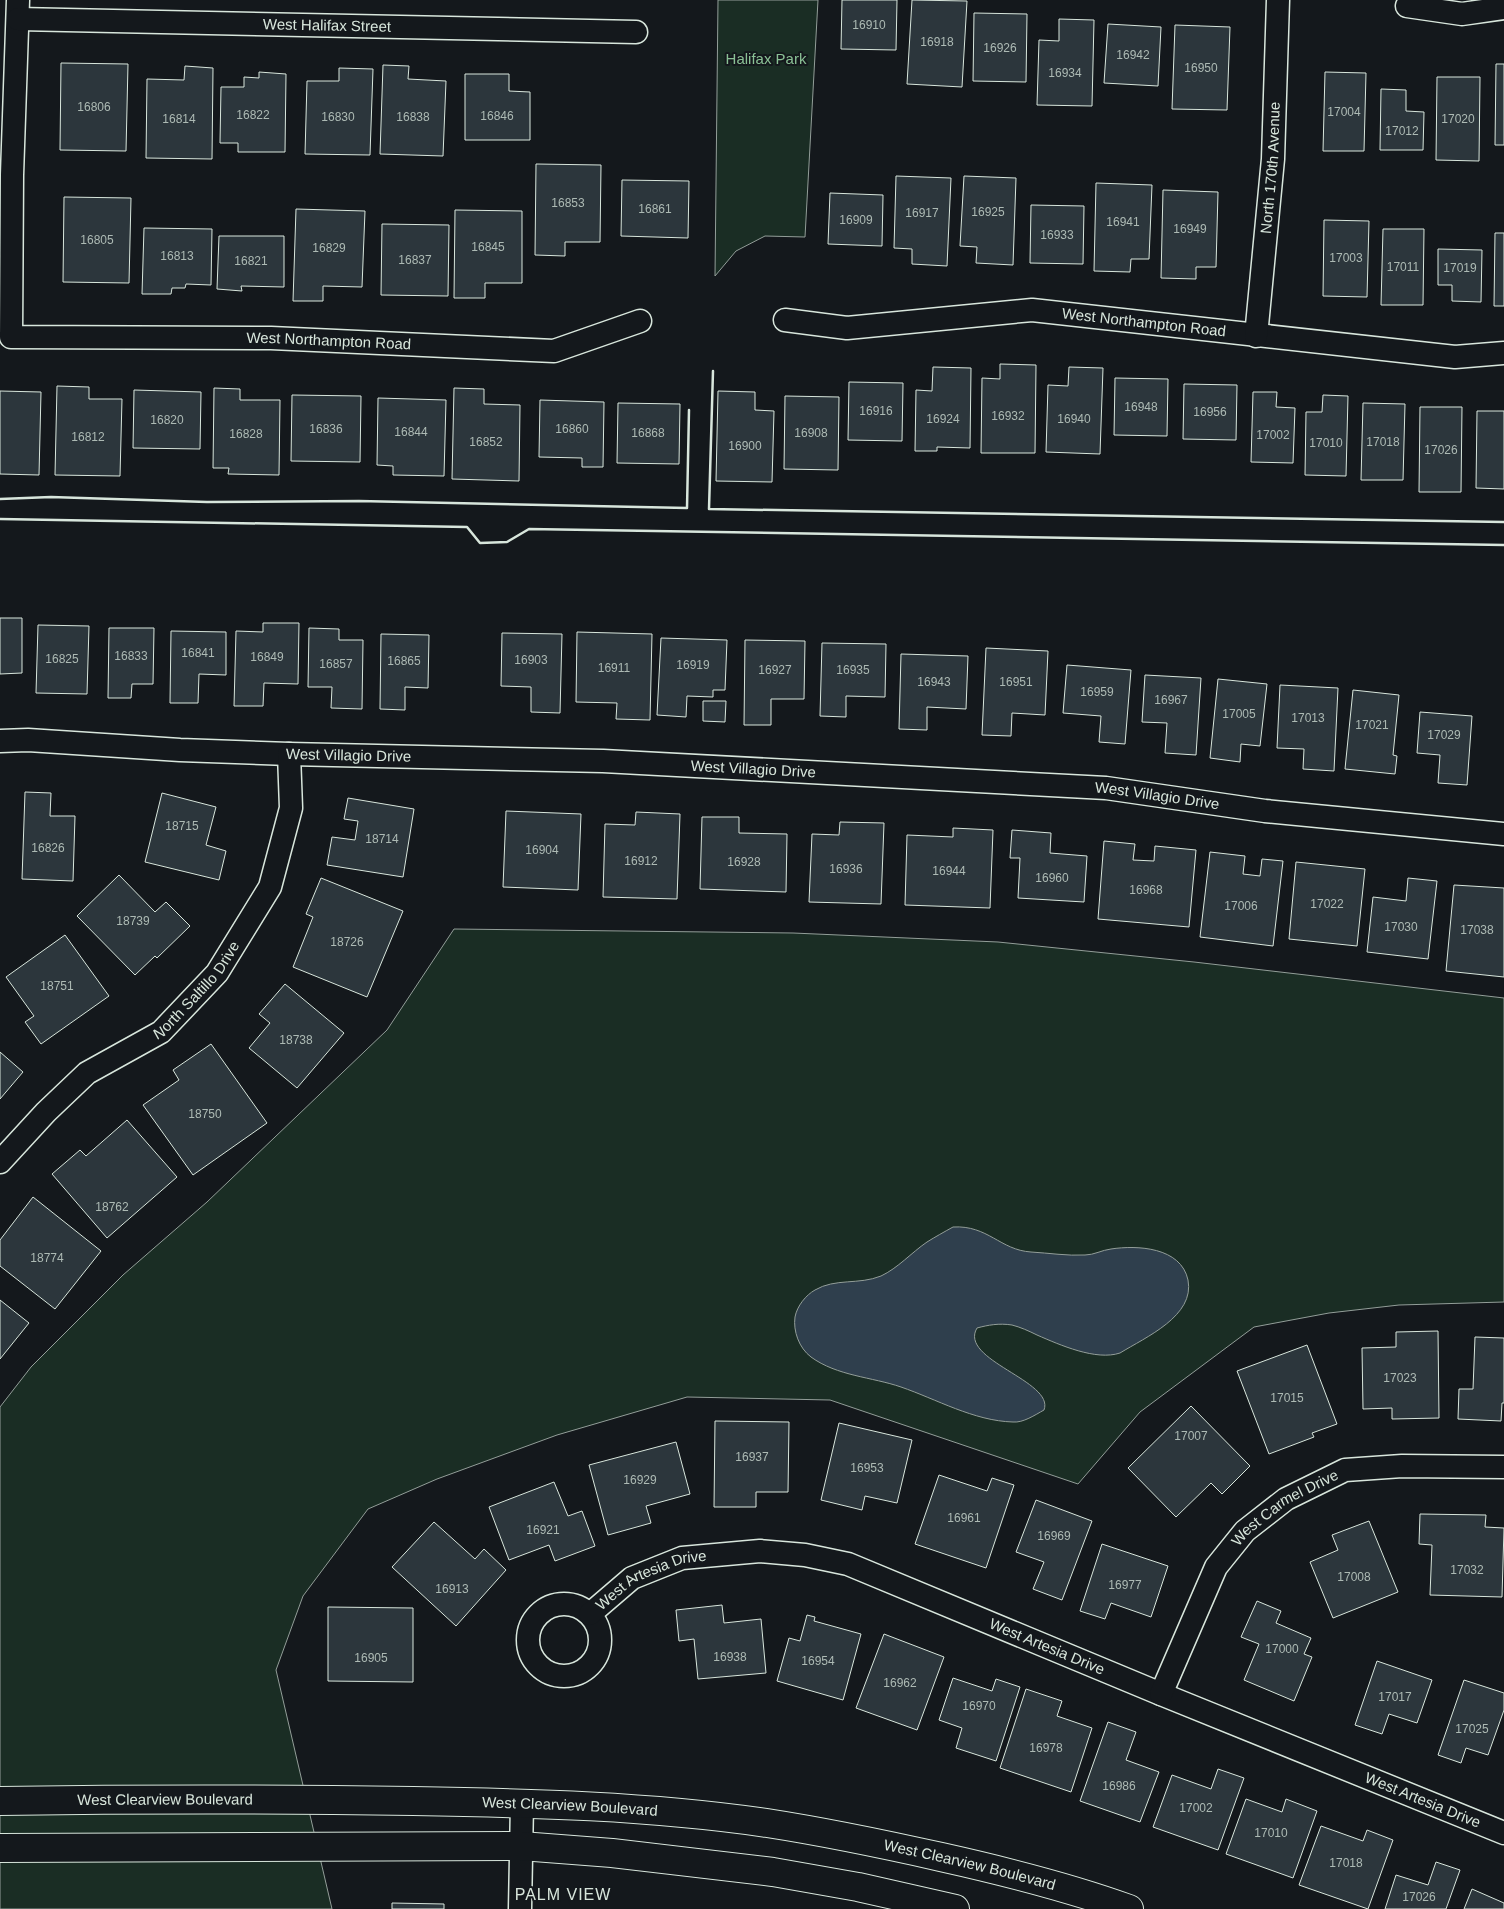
<svg xmlns="http://www.w3.org/2000/svg" width="1504" height="1909" font-family="Helvetica,sans-serif">
  <style>
    .green { fill: #1a2d24; stroke: #939e99 }
    .water { fill: #2f3f4d; stroke: #939e99 }
    .building { fill: #2c363c; stroke: #d8e6dc }
    .lines { fill: none; stroke-linecap: round; stroke-linejoin: round }
    .minor-casing { stroke: #d8e6dc; stroke-width: 25 }
    .tertiary-casing { stroke: #d8e6dc; stroke-width: 30 }
    .minor { stroke: #14181c; stroke-width: 22 }
    .tertiary { stroke: #14181c; stroke-width: 28 }
    .wall { stroke: #d8e6dc; stroke-width: 2.5 }
    .labels { text-anchor: middle; stroke-width: 4; stroke-linejoin: round; paint-order: stroke }
    .number-label { font-size: 12px; fill: #adbab4 }
    .street-label { font-size: 15px; fill: #d8e6dc; stroke: #14181c }
    .park-label { font-size: 15px; fill: #8ac095; stroke: #14181c }
    .neighbourhood-label { font-size: 16px; letter-spacing: 1px; fill: #d8e6dc; stroke: #14181c }
  </style>
  <rect width="100%" height="100%" fill="#14181c"/>
  <path class="green" d="M 718,0 L 818,0 L 805,237 L 765,236 L 736,251 L 715,276 Z
    M 454,929 L 793,933 L 998,942 L 1194,962 L 1504,998 L 1504,1302 L 1399,1305 L 1329,1313 L 1254,1327 L 1140,1412 L 1078,1484 L 830,1400 L 687,1397 L 557,1435 L 437,1479 L 368,1509 L 303,1596 L 276,1670 L 332,1909 L 0,1909 L 0,1407 L 31,1367 L 123,1275 L 207,1202 L 387,1030 Z"/>
  <path class="water" d="M 953,1227 C 988,1225 1000,1250 1031,1252 C 1049,1253 1067,1256 1085,1255 C 1094,1255 1102,1250 1111,1249 C 1137,1245 1181,1247 1188,1280 C 1195,1316 1146,1337 1120,1353 C 1096,1361 1060,1345 1037,1335 C 1029,1331 1020,1327 1012,1325 C 999,1323 988,1325 977,1328 C 958,1360 1055,1381 1044,1410 C 1035,1415 1023,1423 1013,1422 C 974,1421 936,1399 901,1387 C 872,1377 837,1376 811,1357 C 799,1348 793,1331 795,1317 C 797,1306 806,1295 815,1290 C 835,1278 859,1285 881,1276 C 898,1268 911,1253 927,1242 C 935,1237 944,1232 953,1227 Z"/>
  <path class="building" d="M 842,0 L 897,0 L 896,50 L 841,49 Z
    M 912,0 L 967,1 L 962,87 L 907,84 Z
    M 974,13 L 1027,14 L 1026,82 L 973,81 Z
    M 1059,19 L 1094,20 L 1092,106 L 1037,105 L 1039,40 L 1059,41 Z
    M 1108,24 L 1161,27 L 1158,86 L 1104,83 Z
    M 1175,25 L 1230,27 L 1227,110 L 1172,109 Z
    M 61,63 L 128,64 L 126,151 L 60,150 Z
    M 1496,64 L 1504,64 L 1504,145 L 1495,145 Z
    M 383,65 L 409,66 L 408,79 L 446,81 L 443,156 L 380,154 Z
    M 185,66 L 213,68 L 212,159 L 146,158 L 147,79 L 184,80 Z
    M 339,68 L 373,69 L 370,155 L 305,154 L 307,81 L 339,81 Z
    M 259,72 L 286,74 L 285,152 L 238,152 L 238,143 L 220,143 L 221,87 L 244,87 L 244,77 L 259,78 Z
    M 1325,72 L 1366,73 L 1364,151 L 1323,151 Z
    M 465,74 L 509,74 L 509,91 L 530,92 L 530,140 L 465,140 Z
    M 1437,77 L 1480,77 L 1479,161 L 1436,160 Z
    M 1381,89 L 1406,90 L 1406,111 L 1424,112 L 1423,150 L 1380,150 Z
    M 536,164 L 601,165 L 600,242 L 565,242 L 565,256 L 535,255 Z
    M 896,176 L 951,178 L 947,266 L 912,264 L 912,249 L 894,248 Z
    M 964,176 L 1016,178 L 1013,265 L 976,263 L 977,247 L 960,246 Z
    M 622,180 L 689,181 L 688,238 L 621,236 Z
    M 1096,183 L 1152,185 L 1149,259 L 1131,259 L 1130,272 L 1094,271 Z
    M 1163,190 L 1218,192 L 1216,267 L 1196,267 L 1196,279 L 1161,278 Z
    M 830,193 L 883,195 L 882,246 L 828,244 Z
    M 64,197 L 131,198 L 129,283 L 63,282 Z
    M 1031,205 L 1084,206 L 1083,264 L 1030,263 Z
    M 296,209 L 365,211 L 362,287 L 323,286 L 323,301 L 293,301 Z
    M 455,210 L 522,211 L 522,283 L 485,283 L 485,298 L 454,298 Z
    M 1324,220 L 1369,221 L 1367,297 L 1323,296 Z
    M 382,224 L 449,225 L 448,296 L 381,295 Z
    M 144,228 L 212,229 L 211,285 L 186,284 L 185,288 L 172,288 L 171,294 L 142,294 Z
    M 1383,229 L 1424,229 L 1423,305 L 1381,305 Z
    M 1495,233 L 1504,233 L 1504,306 L 1494,306 Z
    M 219,236 L 284,236 L 284,287 L 241,286 L 242,291 L 217,289 Z
    M 1438,249 L 1482,250 L 1481,302 L 1452,301 L 1452,285 L 1438,285 Z
    M 1000,364 L 1036,365 L 1035,453 L 981,453 L 982,378 L 1000,379 Z
    M 933,367 L 971,368 L 970,448 L 937,447 L 937,451 L 915,451 L 916,390 L 932,391 Z
    M 1069,367 L 1103,368 L 1100,454 L 1046,452 L 1048,385 L 1068,386 Z
    M 1115,378 L 1168,379 L 1167,436 L 1114,435 Z
    M 849,382 L 903,383 L 902,441 L 848,440 Z
    M 1184,384 L 1237,385 L 1236,440 L 1183,439 Z
    M 57,386 L 89,387 L 89,399 L 122,399 L 120,476 L 55,475 Z
    M 214,388 L 240,389 L 240,400 L 280,400 L 279,475 L 228,474 L 229,468 L 213,468 Z
    M 454,388 L 484,389 L 484,404 L 520,405 L 519,481 L 452,479 Z
    M 134,390 L 201,392 L 200,449 L 133,448 Z
    M 0,391 L 41,392 L 39,475 L 0,474 Z
    M 718,391 L 755,392 L 755,410 L 774,411 L 772,482 L 716,481 Z
    M 1253,392 L 1277,392 L 1276,407 L 1295,408 L 1293,463 L 1251,462 Z
    M 292,395 L 361,396 L 360,462 L 291,461 Z
    M 1323,395 L 1348,396 L 1346,476 L 1305,475 L 1306,412 L 1322,412 Z
    M 785,396 L 839,397 L 838,470 L 784,469 Z
    M 378,398 L 446,400 L 444,476 L 393,475 L 393,466 L 377,465 Z
    M 540,400 L 604,402 L 603,467 L 582,467 L 582,458 L 539,457 Z
    M 618,403 L 680,404 L 679,464 L 617,463 Z
    M 1363,403 L 1405,404 L 1403,480 L 1361,480 Z
    M 1420,407 L 1462,407 L 1461,492 L 1419,492 Z
    M 1477,411 L 1504,411 L 1504,489 L 1476,488 Z
    M 0,618 L 22,618 L 22,673 L 0,674 Z
    M 263,623 L 299,623 L 298,684 L 264,683 L 263,706 L 234,706 L 236,631 L 263,632 Z
    M 38,625 L 89,626 L 87,694 L 36,693 Z
    M 109,628 L 154,628 L 153,684 L 132,684 L 131,698 L 108,698 Z
    M 309,628 L 339,629 L 339,640 L 363,640 L 362,709 L 331,708 L 332,687 L 308,687 Z
    M 171,631 L 226,632 L 226,675 L 199,674 L 198,703 L 170,703 Z
    M 577,632 L 652,634 L 650,720 L 616,719 L 617,703 L 576,702 Z
    M 502,633 L 562,634 L 560,713 L 531,712 L 531,687 L 501,686 Z
    M 381,634 L 429,635 L 428,688 L 405,687 L 405,710 L 380,709 Z
    M 661,638 L 727,640 L 725,690 L 713,690 L 713,697 L 687,696 L 686,717 L 657,715 Z
    M 745,640 L 805,641 L 804,699 L 771,699 L 771,725 L 744,725 Z
    M 822,643 L 886,644 L 885,697 L 846,696 L 846,717 L 820,716 Z
    M 986,648 L 1048,651 L 1045,715 L 1012,713 L 1011,736 L 982,735 Z
    M 901,654 L 968,656 L 966,709 L 927,707 L 927,730 L 899,729 Z
    M 1067,665 L 1131,670 L 1125,744 L 1099,742 L 1101,716 L 1063,713 Z
    M 1145,675 L 1201,678 L 1196,755 L 1165,753 L 1167,723 L 1142,722 Z
    M 1218,679 L 1267,684 L 1260,746 L 1241,744 L 1240,762 L 1210,758 Z
    M 1280,685 L 1338,688 L 1334,771 L 1303,769 L 1304,749 L 1277,748 Z
    M 1353,690 L 1399,695 L 1393,755 L 1397,756 L 1395,774 L 1345,769 Z
    M 703,701 L 726,701 L 725,722 L 703,721 Z
    M 1420,712 L 1472,716 L 1467,785 L 1438,783 L 1440,755 L 1417,753 Z
    M 25,792 L 51,793 L 50,816 L 75,816 L 73,881 L 22,879 Z
    M 162,793 L 216,807 L 206,845 L 226,851 L 219,880 L 145,862 Z
    M 348,798 L 414,809 L 403,877 L 327,865 L 332,837 L 355,840 L 358,821 L 344,819 Z
    M 506,811 L 581,814 L 578,890 L 503,887 Z
    M 636,812 L 680,814 L 677,899 L 603,897 L 605,824 L 635,825 Z
    M 702,817 L 739,817 L 739,833 L 787,834 L 786,892 L 700,889 Z
    M 840,822 L 884,823 L 881,904 L 809,902 L 812,834 L 839,835 Z
    M 953,828 L 993,830 L 990,908 L 905,905 L 907,835 L 953,837 Z
    M 1012,830 L 1051,833 L 1050,853 L 1087,856 L 1084,902 L 1018,898 L 1020,858 L 1010,858 Z
    M 1104,841 L 1135,844 L 1133,860 L 1154,861 L 1155,846 L 1196,850 L 1189,927 L 1098,919 Z
    M 1210,852 L 1245,856 L 1243,874 L 1260,876 L 1262,859 L 1283,861 L 1273,946 L 1200,937 Z
    M 1296,862 L 1365,869 L 1357,946 L 1289,939 Z
    M 119,875 L 155,912 L 166,902 L 190,926 L 157,958 L 155,956 L 135,975 L 77,916 Z
    M 321,878 L 403,911 L 367,997 L 293,967 L 313,917 L 306,914 Z
    M 1408,878 L 1437,881 L 1428,959 L 1367,952 L 1373,897 L 1406,901 Z
    M 1454,885 L 1504,888 L 1504,977 L 1446,971 Z
    M 65,935 L 109,996 L 41,1044 L 25,1022 L 34,1016 L 6,977 Z
    M 285,984 L 344,1033 L 297,1088 L 249,1048 L 270,1023 L 259,1014 Z
    M 211,1044 L 267,1123 L 193,1175 L 143,1105 L 179,1080 L 173,1070 Z
    M 0,1052 L 23,1072 L 0,1099 Z
    M 127,1120 L 177,1177 L 107,1238 L 52,1174 L 80,1150 L 86,1156 Z
    M 33,1197 L 101,1251 L 55,1309 L 0,1266 L 0,1240 Z
    M 0,1300 L 29,1323 L 0,1359 Z
    M 1438,1331 L 1439,1418 L 1392,1419 L 1392,1408 L 1363,1409 L 1362,1348 L 1396,1347 L 1396,1332 Z
    M 1475,1337 L 1504,1338 L 1504,1403 L 1502,1403 L 1501,1421 L 1458,1419 L 1459,1389 L 1473,1389 Z
    M 1307,1345 L 1337,1424 L 1312,1433 L 1314,1437 L 1269,1454 L 1237,1371 Z
    M 1191,1406 L 1250,1466 L 1222,1494 L 1211,1483 L 1176,1517 L 1128,1468 Z
    M 715,1421 L 789,1422 L 788,1492 L 756,1492 L 756,1507 L 714,1507 Z
    M 839,1423 L 912,1440 L 897,1503 L 865,1496 L 862,1510 L 821,1500 Z
    M 676,1442 L 690,1494 L 646,1506 L 651,1523 L 608,1535 L 589,1465 Z
    M 939,1475 L 987,1491 L 992,1478 L 1014,1485 L 986,1568 L 915,1544 Z
    M 554,1482 L 568,1516 L 582,1511 L 595,1546 L 555,1561 L 549,1545 L 509,1560 L 489,1507 Z
    M 1036,1500 L 1092,1521 L 1062,1600 L 1033,1589 L 1044,1562 L 1016,1552 Z
    M 1420,1514 L 1486,1515 L 1485,1527 L 1504,1528 L 1502,1597 L 1430,1595 L 1432,1545 L 1419,1544 Z
    M 1369,1521 L 1398,1592 L 1333,1618 L 1310,1562 L 1338,1550 L 1332,1535 Z
    M 434,1522 L 475,1559 L 484,1549 L 506,1570 L 456,1626 L 392,1567 Z
    M 1102,1544 L 1168,1566 L 1151,1617 L 1111,1603 L 1105,1619 L 1080,1611 Z
    M 1257,1601 L 1281,1611 L 1276,1623 L 1311,1638 L 1304,1654 L 1312,1657 L 1294,1701 L 1244,1680 L 1259,1644 L 1241,1637 Z
    M 722,1605 L 724,1623 L 761,1619 L 766,1673 L 698,1679 L 694,1639 L 679,1641 L 676,1610 Z
    M 328,1607 L 413,1608 L 413,1682 L 328,1681 Z
    M 807,1615 L 815,1617 L 814,1621 L 861,1634 L 843,1700 L 777,1681 L 789,1638 L 800,1641 Z
    M 884,1634 L 944,1657 L 917,1730 L 856,1708 Z
    M 1377,1661 L 1432,1680 L 1417,1723 L 1389,1714 L 1382,1734 L 1355,1725 Z
    M 953,1678 L 992,1691 L 996,1679 L 1020,1687 L 996,1761 L 956,1748 L 962,1728 L 939,1720 Z
    M 1464,1680 L 1504,1693 L 1504,1710 L 1488,1755 L 1466,1748 L 1461,1763 L 1438,1755 Z
    M 1026,1689 L 1062,1701 L 1057,1716 L 1092,1728 L 1071,1792 L 1000,1768 Z
    M 1108,1722 L 1136,1732 L 1126,1760 L 1159,1772 L 1140,1822 L 1080,1801 Z
    M 1218,1769 L 1244,1778 L 1218,1850 L 1153,1827 L 1172,1775 L 1211,1789 Z
    M 1246,1799 L 1282,1812 L 1286,1799 L 1317,1811 L 1293,1878 L 1226,1854 Z
    M 1321,1826 L 1363,1841 L 1367,1830 L 1393,1840 L 1368,1909 L 1299,1885 Z
    M 1436,1862 L 1460,1870 L 1446,1909 L 1385,1909 L 1396,1875 L 1428,1885 Z
    M 1472,1889 L 1504,1903 L 1504,1909 L 1464,1909 Z
    M 392,1903 L 444,1904 L 444,1909 L 392,1909 Z"/>
  <g class="lines">
    <defs>
      <g id="minor">
        <path id="s1" d="M 18,0 L 12,175 L 11,337 L 271,338 L 554,351 L 640,321"/>
        <path d="M 1407,6 L 1462,14 L 1504,8"/>
        <path id="s2" d="M 18,19 L 636,32"/>
        <path id="s3" d="M 785,320 L 847,328 L 1032,310 L 1455,357 L 1504,353"/>
        <path id="s4" d="M 1256,336 L 1273,159 L 1278,0"/>
        <path id="s5" d="M 0,741 L 28,740 L 180,750 L 289,754 L 603,761 L 1106,788 L 1265,811 L 1504,834"/>
        <path id="s6" d="M 0,1162 L 46,1112 L 87,1073 L 161,1032 L 217,973 L 270,887 L 291,808 L 289,754"/>
        <circle cx="564" cy="1640" r="36"/>
        <path id="s7" d="M 590,1614 L 632,1578 L 682,1558 L 760,1551 L 805,1555 L 848,1564 L 1161,1694 L 1504,1833"/>
        <path id="s8" d="M 1161,1694 L 1216,1567 L 1245,1531 L 1286,1499 L 1345,1470 L 1402,1466 L 1504,1467"/>
        <path d="M 520,1909 L 522,1803"/>
      </g>
      <g id="tertiary">
        <path id="s9" d="M 0,1801 C 138,1799 275,1799 413,1801 C 531,1803 650,1806 767,1823 C 825,1832 883,1844 941,1857 C 1004,1871 1068,1887 1129,1909"/>
        <path d="M 0,1848 L 521,1846 L 612,1853 L 773,1872 L 858,1887 L 955,1909"/>
      </g>
    </defs>
    <use href="#minor" class="minor-casing"/>
    <use href="#tertiary" class="tertiary-casing"/>
    <use href="#minor" class="minor"/>
    <use href="#tertiary" class="tertiary"/>
    <path class="wall" d="M 713,371 L 709,509 L 1504,522
      M 0,499 L 51,497 L 207,502 L 359,501 L 687,508 L 689,410
      M 0,519 L 467,527 L 480,543 L 507,542 L 529,529 L 1504,545"/>
  </g>
  <g class="labels">
    <g class="number-label">
      <text x="869" y="29">16910</text>
      <text x="937" y="46">16918</text>
      <text x="1000" y="52">16926</text>
      <text x="1133" y="59">16942</text>
      <text x="1201" y="72">16950</text>
      <text x="1065" y="77">16934</text>
      <text x="94" y="111">16806</text>
      <text x="1344" y="116">17004</text>
      <text x="253" y="119">16822</text>
      <text x="497" y="120">16846</text>
      <text x="338" y="121">16830</text>
      <text x="413" y="121">16838</text>
      <text x="179" y="123">16814</text>
      <text x="1458" y="123">17020</text>
      <text x="1402" y="135">17012</text>
      <text x="568" y="207">16853</text>
      <text x="655" y="213">16861</text>
      <text x="988" y="216">16925</text>
      <text x="922" y="217">16917</text>
      <text x="856" y="224">16909</text>
      <text x="1123" y="226">16941</text>
      <text x="1190" y="233">16949</text>
      <text x="1057" y="239">16933</text>
      <text x="97" y="244">16805</text>
      <text x="488" y="251">16845</text>
      <text x="329" y="252">16829</text>
      <text x="177" y="260">16813</text>
      <text x="1346" y="262">17003</text>
      <text x="415" y="264">16837</text>
      <text x="251" y="265">16821</text>
      <text x="1403" y="271">17011</text>
      <text x="1460" y="272">17019</text>
      <text x="1141" y="411">16948</text>
      <text x="876" y="415">16916</text>
      <text x="1210" y="416">16956</text>
      <text x="1008" y="420">16932</text>
      <text x="943" y="423">16924</text>
      <text x="1074" y="423">16940</text>
      <text x="167" y="424">16820</text>
      <text x="326" y="433">16836</text>
      <text x="572" y="433">16860</text>
      <text x="411" y="436">16844</text>
      <text x="648" y="437">16868</text>
      <text x="811" y="437">16908</text>
      <text x="246" y="438">16828</text>
      <text x="1273" y="439">17002</text>
      <text x="88" y="441">16812</text>
      <text x="486" y="446">16852</text>
      <text x="1383" y="446">17018</text>
      <text x="1326" y="447">17010</text>
      <text x="745" y="450">16900</text>
      <text x="1441" y="454">17026</text>
      <text x="198" y="657">16841</text>
      <text x="131" y="660">16833</text>
      <text x="267" y="661">16849</text>
      <text x="62" y="663">16825</text>
      <text x="531" y="664">16903</text>
      <text x="404" y="665">16865</text>
      <text x="336" y="668">16857</text>
      <text x="693" y="669">16919</text>
      <text x="614" y="672">16911</text>
      <text x="775" y="674">16927</text>
      <text x="853" y="674">16935</text>
      <text x="934" y="686">16943</text>
      <text x="1016" y="686">16951</text>
      <text x="1097" y="696">16959</text>
      <text x="1171" y="704">16967</text>
      <text x="1239" y="718">17005</text>
      <text x="1308" y="722">17013</text>
      <text x="1372" y="729">17021</text>
      <text x="1444" y="739">17029</text>
      <text x="182" y="830">18715</text>
      <text x="382" y="843">18714</text>
      <text x="48" y="852">16826</text>
      <text x="542" y="854">16904</text>
      <text x="641" y="865">16912</text>
      <text x="744" y="866">16928</text>
      <text x="846" y="873">16936</text>
      <text x="949" y="875">16944</text>
      <text x="1052" y="882">16960</text>
      <text x="1146" y="894">16968</text>
      <text x="1327" y="908">17022</text>
      <text x="1241" y="910">17006</text>
      <text x="133" y="925">18739</text>
      <text x="1401" y="931">17030</text>
      <text x="1477" y="934">17038</text>
      <text x="347" y="946">18726</text>
      <text x="57" y="990">18751</text>
      <text x="296" y="1044">18738</text>
      <text x="205" y="1118">18750</text>
      <text x="112" y="1211">18762</text>
      <text x="47" y="1262">18774</text>
      <text x="1400" y="1382">17023</text>
      <text x="1287" y="1402">17015</text>
      <text x="1191" y="1440">17007</text>
      <text x="752" y="1461">16937</text>
      <text x="867" y="1472">16953</text>
      <text x="640" y="1484">16929</text>
      <text x="964" y="1522">16961</text>
      <text x="543" y="1534">16921</text>
      <text x="1054" y="1540">16969</text>
      <text x="1467" y="1574">17032</text>
      <text x="1354" y="1581">17008</text>
      <text x="1125" y="1589">16977</text>
      <text x="452" y="1593">16913</text>
      <text x="1282" y="1653">17000</text>
      <text x="730" y="1661">16938</text>
      <text x="371" y="1662">16905</text>
      <text x="818" y="1665">16954</text>
      <text x="900" y="1687">16962</text>
      <text x="1395" y="1701">17017</text>
      <text x="979" y="1710">16970</text>
      <text x="1472" y="1733">17025</text>
      <text x="1046" y="1752">16978</text>
      <text x="1119" y="1790">16986</text>
      <text x="1196" y="1812">17002</text>
      <text x="1271" y="1837">17010</text>
      <text x="1346" y="1867">17018</text>
      <text x="1419" y="1901">17026</text>
    </g>
    <g class="street-label">
      <text dy="5" stroke="none"><textPath href="#s2" startOffset="309">West Halifax Street</textPath></text>
      <text dy="5" stroke="none"><textPath href="#s4" startOffset="169">North 170th Avenue</textPath></text>
      <text dy="5" stroke="none"><textPath href="#s3" startOffset="361">West Northampton Road</textPath></text>
      <text dy="5" stroke="none"><textPath href="#s1" startOffset="655">West Northampton Road</textPath></text>
      <text dy="5" stroke="none"><textPath href="#s5" startOffset="349">West Villagio Drive</textPath></text>
      <text dy="5" stroke="none"><textPath href="#s5" startOffset="754">West Villagio Drive</textPath></text>
      <text dy="5" stroke="none"><textPath href="#s5" startOffset="1159">West Villagio Drive</textPath></text>
      <text dy="5" stroke="none"><textPath href="#s6" startOffset="264">North Saltillo Drive</textPath></text>
      <text dy="5" stroke="none"><textPath href="#s8" startOffset="231">West Carmel Drive</textPath></text>
      <text dy="5" stroke="none"><textPath href="#s7" startOffset="72">West Artesia Drive</textPath></text>
      <text dy="5" stroke="none"><textPath href="#s7" startOffset="492">West Artesia Drive</textPath></text>
      <text dy="5" stroke="none"><textPath href="#s9" startOffset="165">West Clearview Boulevard</textPath></text>
      <text dy="5" stroke="none"><textPath href="#s7" startOffset="898">West Artesia Drive</textPath></text>
      <text dy="5" stroke="none"><textPath href="#s9" startOffset="570">West Clearview Boulevard</textPath></text>
      <text dy="5" stroke="none"><textPath href="#s9" startOffset="975">West Clearview Boulevard</textPath></text>
    </g>
    <g class="park-label">
      <text x="766" y="64">Halifax Park</text>
    </g>
    <g class="neighbourhood-label">
      <text x="563" y="1900">PALM VIEW</text>
    </g>
  </g>
</svg>
